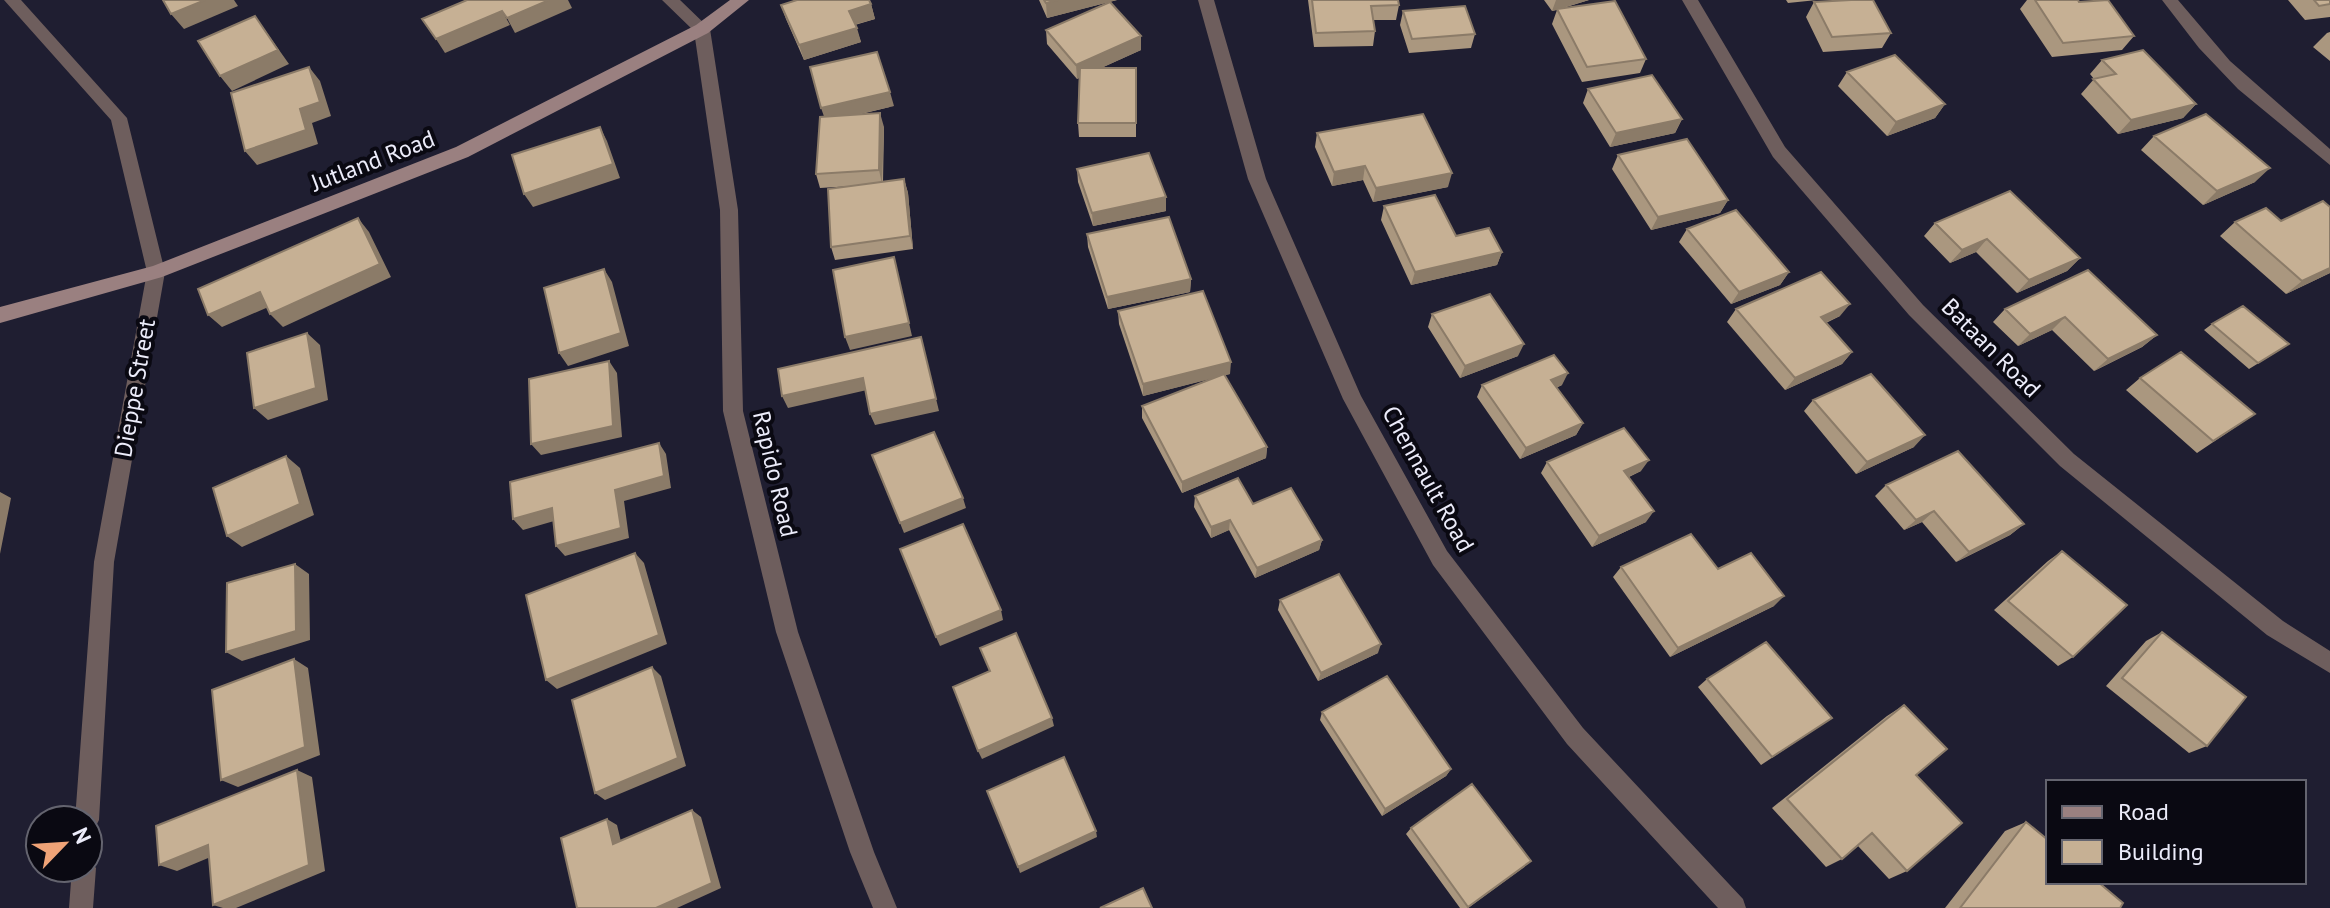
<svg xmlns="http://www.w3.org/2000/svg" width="2330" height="908" font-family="'PT Sans',sans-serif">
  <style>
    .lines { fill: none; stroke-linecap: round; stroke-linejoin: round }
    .street { fill: #6e5e5d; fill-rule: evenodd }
    .secondary { fill: #9a8080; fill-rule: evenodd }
    .wall { fill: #aa977f }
    .shaded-wall { fill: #8b7b68 }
    .building { fill: #c6b094; stroke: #8b7b68; stroke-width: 2 }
    .labels { text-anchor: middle; stroke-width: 8; stroke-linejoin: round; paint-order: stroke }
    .street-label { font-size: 24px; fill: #ececfa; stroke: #0a0912 }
  </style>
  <rect width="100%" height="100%" fill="#1f1e31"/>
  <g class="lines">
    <path class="street" d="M 4,0 L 21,0 L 127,118 L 165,272 L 114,562 L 99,820 L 95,828 L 88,831 L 88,820 L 75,820 L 94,562 L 147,272 L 111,120 Z
      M 662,0 L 680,0 L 710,29 L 738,210 L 743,411 L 798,632 L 874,852 L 897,908 L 873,908 L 850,852 L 776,632 L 723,411 L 720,210 L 694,31 Z
      M 1198,0 L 1214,0 L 1266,179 L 1361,396 L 1447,551 L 1583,728 L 1743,899 L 1746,908 L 1718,908 L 1567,744 L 1433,565 L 1343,399 L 1248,179 Z
      M 1682,0 L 1698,0 L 1785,147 L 1923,305 L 2074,454 L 2283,621 L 2330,651 L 2330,673 L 2267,635 L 2060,466 L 1909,315 L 1773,157 Z
      M 2162,0 L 2178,0 L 2230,61 L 2330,149 L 2330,165 L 2238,89 L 2199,48 Z
      M 88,858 L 96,868 L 93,908 L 69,908 L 72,868 L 88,868 Z"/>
    <path class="secondary" d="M 730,0 L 749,0 L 708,33 L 468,157 L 162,277 L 0,323 L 0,307 L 153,266 L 456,147 L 696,25 Z"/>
  </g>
  <path class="wall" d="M 1039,0 L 1117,0 L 1047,18 Z
    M 1308,0 L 1398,0 L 1399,5 L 1396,20 L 1373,20 L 1375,31 L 1373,46 L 1314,47 Z
    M 1544,0 L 1589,0 L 1560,9 L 1646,59 L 1640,73 L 1582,82 L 1552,24 L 1557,10 L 1552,11 Z
    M 1786,0 L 1817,0 L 1788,3 Z
    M 2027,0 L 2078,0 L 2079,2 L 2134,36 L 2122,50 L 2052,57 L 2020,9 Z
    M 2288,0 L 2330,0 L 2330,17 L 2305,20 Z
    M 1814,2 L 1891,33 L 1882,48 L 1823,52 L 1806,17 Z
    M 871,4 L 875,19 L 855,25 L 861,42 L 804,60 L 786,19 L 781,5 Z
    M 1403,11 L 1475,34 L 1471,48 L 1409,53 L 1400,25 Z
    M 1046,30 L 1141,50 L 1101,68 L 1136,68 L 1136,137 L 1079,137 L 1078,123 L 1079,78 L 1077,79 L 1047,44 Z
    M 2330,32 L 2330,61 L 2313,47 L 2327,33 Z
    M 2102,60 L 2196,104 L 2183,118 L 2118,134 L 2081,94 L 2094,79 L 2090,74 Z
    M 1847,72 L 1945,104 L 1935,118 L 1887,136 L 1838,86 Z
    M 1588,89 L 1682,119 L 1675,133 L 1610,147 L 1583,103 Z
    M 894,106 L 857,115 L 884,127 L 883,182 L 904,179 L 908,193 L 913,249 L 835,260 L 831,247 L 853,186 L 820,188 L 816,174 L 820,117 Z
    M 1317,133 L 1448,187 L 1373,202 L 1363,180 L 1332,186 L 1315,147 Z
    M 2154,136 L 2255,182 L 2203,205 L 2141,150 Z
    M 1618,155 L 1728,200 L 1720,213 L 1651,230 L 1612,169 Z
    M 1077,169 L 1166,211 L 1093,226 L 1078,182 Z
    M 1384,206 L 1456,236 L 1502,252 L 1497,265 L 1411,285 L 1381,220 Z
    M 2330,207 L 2330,273 L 2286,294 L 2220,236 L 2235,222 L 2281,221 Z
    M 1935,223 L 2080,258 L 2067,271 L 2017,293 L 1976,252 L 1950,263 L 1924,236 Z
    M 1687,229 L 1789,272 L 1780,285 L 1731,304 L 1679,242 Z
    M 1087,234 L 1191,279 L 1190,292 L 1108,309 L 1088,247 Z
    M 2088,270 L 2157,335 L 2142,347 L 2094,371 L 2052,330 L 2018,346 L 1993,322 L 2005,309 Z
    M 1736,309 L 1840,316 L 1826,323 L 1852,352 L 1842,364 L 1785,390 L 1727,322 Z
    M 1118,311 L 1230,374 L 1225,375 L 1267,447 L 1266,458 L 1182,493 L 1142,418 L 1142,406 L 1213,378 L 1143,396 L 1119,324 Z
    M 1432,314 L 1518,356 L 1460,378 L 1428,327 Z
    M 2212,324 L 2280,350 L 2249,369 L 2204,330 Z
    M 2140,378 L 2255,414 L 2197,453 L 2126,390 Z
    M 1482,385 L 1562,385 L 1556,388 L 1583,423 L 1576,435 L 1520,459 L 1477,397 Z
    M 1813,400 L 1914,447 L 1856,474 L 1804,411 Z
    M 1547,462 L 1641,471 L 1629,477 L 1646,522 L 1592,547 L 1541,473 Z
    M 1886,485 L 2024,524 L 2010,535 L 1956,562 L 1922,522 L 1904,530 L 1875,496 Z
    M 1195,496 L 1253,504 L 1322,540 L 1319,550 L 1255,578 L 1229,530 L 1211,538 L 1194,507 Z
    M 2062,551 L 2073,657 L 2058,666 L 1994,610 L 2048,561 Z
    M 1621,567 L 1718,569 L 1774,606 L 1670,657 L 1613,577 Z
    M 1280,600 L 1378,653 L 1318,681 L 1278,610 Z
    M 2162,632 L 2207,746 L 2189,753 L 2106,686 L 2146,641 Z
    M 1707,679 L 1832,718 L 1761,765 L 1698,687 Z
    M 1904,705 L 1916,775 L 1907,871 L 1889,879 L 1858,846 L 1842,859 L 1826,867 L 1772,808 L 1887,716 Z
    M 1322,712 L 1451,769 L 1446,776 L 1382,816 L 1320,720 Z
    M 2026,822 L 2120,908 L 1945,908 L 2005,831 Z
    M 1411,828 L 1524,867 L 1468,908 L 1460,908 L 1406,834 Z"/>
  <path class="shaded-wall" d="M 205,0 L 234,0 L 238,6 L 184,29 L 171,14 Z
    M 549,0 L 568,0 L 572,8 L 515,33 L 507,18 Z
    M 1058,0 L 1117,0 L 1047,18 L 1046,3 Z
    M 1556,0 L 1589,0 L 1552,11 Z
    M 871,4 L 875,19 L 853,25 L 849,11 Z
    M 502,11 L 510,25 L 445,53 L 436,39 Z
    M 255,16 L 289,64 L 232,91 L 220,76 Z
    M 857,28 L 861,42 L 804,60 L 799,45 Z
    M 1141,36 L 1141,50 L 1077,79 L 1076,65 Z
    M 309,67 L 320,81 L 331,116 L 312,123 L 318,144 L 257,165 L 245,151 L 300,109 Z
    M 890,92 L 894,106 L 826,122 L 821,108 Z
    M 1945,104 L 1935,118 L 1887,136 L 1896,122 Z
    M 2196,104 L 2183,118 L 2118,134 L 2131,120 Z
    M 880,113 L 884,127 L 882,184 L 879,170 Z
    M 1682,119 L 1675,133 L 1610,147 L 1616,133 Z
    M 600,127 L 607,141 L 620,178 L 533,207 L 524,194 Z
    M 1365,166 L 1363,180 L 1332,186 L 1334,172 Z
    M 2270,168 L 2255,182 L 2203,205 L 2217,191 Z
    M 1452,173 L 1448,187 L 1373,202 L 1376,188 Z
    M 904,179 L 908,193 L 913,249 L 910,236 Z
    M 1166,197 L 1166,211 L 1093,226 L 1092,213 Z
    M 1728,200 L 1720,213 L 1651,230 L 1658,217 Z
    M 358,218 L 369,232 L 391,277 L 283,327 L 270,314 Z
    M 1987,239 L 1976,252 L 1950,263 L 1962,250 Z
    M 1502,252 L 1497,265 L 1411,285 L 1415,272 Z
    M 894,257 L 912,336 L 850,350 L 845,337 Z
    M 2080,258 L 2067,271 L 2017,293 L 2029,280 Z
    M 2330,268 L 2330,273 L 2286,294 L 2302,281 Z
    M 604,269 L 612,282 L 629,346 L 568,366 L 559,353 Z
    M 1789,272 L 1780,285 L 1731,304 L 1739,292 Z
    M 1191,279 L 1190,292 L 1108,309 L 1107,297 Z
    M 260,292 L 273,305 L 222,327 L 208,315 Z
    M 1850,304 L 1840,316 L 1811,329 L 1821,317 Z
    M 2065,317 L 2052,330 L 2018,346 L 2030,334 Z
    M 307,333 L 320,345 L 328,400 L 268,420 L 254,408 Z
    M 2157,335 L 2142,347 L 2094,371 L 2108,359 Z
    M 921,337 L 939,411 L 875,425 L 870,414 Z
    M 1524,344 L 1518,356 L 1460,378 L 1465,366 Z
    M 1852,352 L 1842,364 L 1785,390 L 1795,378 Z
    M 609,361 L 617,373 L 622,437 L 541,455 L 531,444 Z
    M 1231,362 L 1230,374 L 1143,396 L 1143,384 Z
    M 1568,373 L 1562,385 L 1545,392 L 1551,380 Z
    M 863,378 L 867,390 L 788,408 L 782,396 Z
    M 1583,423 L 1576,435 L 1520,459 L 1526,448 Z
    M 1925,435 L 1914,447 L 1856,474 L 1867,462 Z
    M 659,443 L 666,454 L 671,488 L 624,501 L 629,538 L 565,556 L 556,546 L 615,490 Z
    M 1267,447 L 1266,458 L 1182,493 L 1182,482 Z
    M 286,456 L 300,468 L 314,515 L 242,547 L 227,536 Z
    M 1649,460 L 1641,471 L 1617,482 L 1624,471 Z
    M 0,492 L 11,498 L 0,554 Z
    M 963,498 L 966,508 L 904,533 L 900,523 Z
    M 552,508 L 561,519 L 523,530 L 513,519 Z
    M 1654,511 L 1646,522 L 1592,547 L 1599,536 Z
    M 1934,511 L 1922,522 L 1904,530 L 1916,520 Z
    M 1230,520 L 1229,530 L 1211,538 L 1211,527 Z
    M 2024,524 L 2010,535 L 1956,562 L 1969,552 Z
    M 1322,540 L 1319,550 L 1255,578 L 1257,568 Z
    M 635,553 L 644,563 L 667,644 L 557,689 L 546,680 Z
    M 295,564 L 309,574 L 310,640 L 242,661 L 226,652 Z
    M 1784,596 L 1774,606 L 1670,657 L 1678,648 Z
    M 1001,610 L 1003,620 L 940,646 L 936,637 Z
    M 1381,644 L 1378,653 L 1318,681 L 1321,673 Z
    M 294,659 L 308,668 L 320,755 L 238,787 L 221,780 Z
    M 652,667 L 661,676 L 686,766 L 605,800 L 595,793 Z
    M 1052,718 L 1054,726 L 982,759 L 978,751 Z
    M 1451,769 L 1446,776 L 1382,816 L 1385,809 Z
    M 297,770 L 312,777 L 325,871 L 236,908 L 223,908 L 213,905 Z
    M 692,810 L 701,817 L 721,888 L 677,908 L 656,908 Z
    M 607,819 L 617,825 L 623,850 L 613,844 Z
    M 1096,831 L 1097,837 L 1020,873 L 1018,867 Z
    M 208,845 L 225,851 L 177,871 L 159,865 Z
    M 1531,861 L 1524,867 L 1467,908 L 1468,907 Z"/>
  <path class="building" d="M 163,0 L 205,0 L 171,14 Z
    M 467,0 L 549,0 L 507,18 L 502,11 L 436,39 L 422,19 Z
    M 797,0 L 869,0 L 871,4 L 849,11 L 857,28 L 799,45 L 781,5 Z
    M 1044,0 L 1058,0 L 1046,3 Z
    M 1312,0 L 1398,0 L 1399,5 L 1371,6 L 1375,31 L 1316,33 Z
    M 1851,0 L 1873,0 L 1891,33 L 1832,37 L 1814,2 Z
    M 2035,0 L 2078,0 L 2079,2 L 2108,0 L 2134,36 L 2063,43 Z
    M 2314,0 L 2330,0 L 2330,4 L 2319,6 Z
    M 1615,1 L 1646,59 L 1587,67 L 1557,9 Z
    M 1110,2 L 1141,36 L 1076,65 L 1046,30 Z
    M 1465,6 L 1475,34 L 1412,39 L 1403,11 Z
    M 255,16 L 278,50 L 220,76 L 198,41 Z
    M 2143,50 L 2196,104 L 2131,120 L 2093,79 L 2116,74 L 2102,60 Z
    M 877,52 L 890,92 L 821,108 L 810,67 Z
    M 1895,55 L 1945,104 L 1896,122 L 1847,72 Z
    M 309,67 L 320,102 L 300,109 L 306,130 L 245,151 L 231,93 Z
    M 1080,68 L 1136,68 L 1136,123 L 1078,123 Z
    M 1652,75 L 1682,119 L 1616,133 L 1588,89 Z
    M 880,113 L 879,170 L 816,174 L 820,117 Z
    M 1423,114 L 1452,173 L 1376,188 L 1365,166 L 1334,172 L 1317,133 Z
    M 2206,114 L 2270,168 L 2217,191 L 2154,136 Z
    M 600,127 L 613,164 L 524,194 L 512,155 Z
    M 1687,139 L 1728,200 L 1658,217 L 1618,155 Z
    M 1149,153 L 1166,197 L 1092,213 L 1077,169 Z
    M 904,179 L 910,236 L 831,247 L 828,189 Z
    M 2010,191 L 2080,258 L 2029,280 L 1987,239 L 1962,250 L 1935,223 Z
    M 1435,195 L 1456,236 L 1489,228 L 1502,252 L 1415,272 L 1384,206 Z
    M 2323,201 L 2330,207 L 2330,268 L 2302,281 L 2235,222 L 2266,208 L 2281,221 Z
    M 1736,210 L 1789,272 L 1739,292 L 1687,229 Z
    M 1169,217 L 1191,279 L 1107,297 L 1087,234 Z
    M 358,218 L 380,264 L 270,314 L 260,292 L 208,315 L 198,289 Z
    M 894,257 L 909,323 L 845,337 L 833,270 Z
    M 604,269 L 621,333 L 559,353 L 544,288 Z
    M 2088,270 L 2157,335 L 2108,359 L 2065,317 L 2030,334 L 2005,309 Z
    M 1821,272 L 1850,304 L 1821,317 L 1852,352 L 1795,378 L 1736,309 Z
    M 1203,291 L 1231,362 L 1143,384 L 1118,311 Z
    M 1490,294 L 1524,344 L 1465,366 L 1432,314 Z
    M 2243,306 L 2289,344 L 2258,363 L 2212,324 Z
    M 307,333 L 316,388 L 254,408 L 247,353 Z
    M 921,337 L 936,399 L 870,414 L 863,378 L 782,396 L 778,369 Z
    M 2181,352 L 2255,414 L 2213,441 L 2140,378 Z
    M 1554,355 L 1568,373 L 1551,380 L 1583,423 L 1526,448 L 1482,385 Z
    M 609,361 L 613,426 L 531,444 L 529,379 Z
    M 1224,374 L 1267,447 L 1182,482 L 1142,406 Z
    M 1871,374 L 1925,435 L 1867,462 L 1813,400 Z
    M 1624,428 L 1649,460 L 1624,471 L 1654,511 L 1599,536 L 1547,462 Z
    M 934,432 L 963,498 L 900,523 L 872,455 Z
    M 659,443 L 664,476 L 615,490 L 621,528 L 556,546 L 552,508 L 513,519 L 510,482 Z
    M 1958,451 L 2024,524 L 1969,552 L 1934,511 L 1916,520 L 1886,485 Z
    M 286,456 L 300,504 L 227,536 L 213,488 Z
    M 1238,478 L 1253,504 L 1291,488 L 1322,540 L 1257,568 L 1230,520 L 1211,527 L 1195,496 Z
    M 963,524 L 1001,610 L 936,637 L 900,549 Z
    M 1691,534 L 1718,569 L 1751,553 L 1784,596 L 1678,648 L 1621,567 Z
    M 2062,551 L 2127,605 L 2073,657 L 2008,601 Z
    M 635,553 L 659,635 L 546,680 L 526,595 Z
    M 295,564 L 296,631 L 226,652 L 227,583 Z
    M 1339,574 L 1381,644 L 1321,673 L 1280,600 Z
    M 2162,632 L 2246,697 L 2207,746 L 2122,678 Z
    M 1016,633 L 1052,718 L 978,751 L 953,687 L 990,671 L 980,648 Z
    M 1766,642 L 1832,718 L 1772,757 L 1707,679 Z
    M 294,659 L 305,747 L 221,780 L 212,690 Z
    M 652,667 L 678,758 L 595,793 L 572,700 Z
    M 1387,676 L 1451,769 L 1385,809 L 1322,712 Z
    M 1904,705 L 1947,749 L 1916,775 L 1962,823 L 1907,871 L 1872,833 L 1842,859 L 1787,799 Z
    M 1064,757 L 1096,831 L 1018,867 L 987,791 Z
    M 297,770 L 309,865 L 213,905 L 208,845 L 159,865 L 156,826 Z
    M 1472,784 L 1531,861 L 1468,907 L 1411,828 Z
    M 692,810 L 712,883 L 656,908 L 577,908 L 561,838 L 607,819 L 613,844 Z
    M 2026,822 L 2048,840 L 2048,882 L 2098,882 L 2123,903 L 2120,908 L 1960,908 Z
    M 1143,888 L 1152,908 L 1100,908 Z"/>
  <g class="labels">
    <g class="street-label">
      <text transform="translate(373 161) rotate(-21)" y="8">Jutland Road</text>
      <text transform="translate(1991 348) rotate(45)" y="8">Bataan Road</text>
      <text transform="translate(135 388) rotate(-80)" y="8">Dieppe Street</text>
      <text transform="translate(775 474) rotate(77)" y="8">Rapido Road</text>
      <text transform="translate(1428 479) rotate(61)" y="8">Chennault Road</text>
    </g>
  </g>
  <rect x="2046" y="780" width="260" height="104" fill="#0a0912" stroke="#64646f" stroke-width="2"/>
  <rect x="2062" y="806" width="40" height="12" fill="#9a8080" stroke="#64646f" stroke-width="2"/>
  <text x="2118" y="820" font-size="24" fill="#ececfa">Road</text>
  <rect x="2062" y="840" width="40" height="24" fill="#c6b094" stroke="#64646f" stroke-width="2"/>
  <text x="2118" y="860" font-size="24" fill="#ececfa">Building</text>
  <g transform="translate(64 844) rotate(65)"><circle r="38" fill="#0a0912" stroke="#64646f" stroke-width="2"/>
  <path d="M0-6L14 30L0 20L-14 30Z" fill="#efa377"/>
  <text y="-12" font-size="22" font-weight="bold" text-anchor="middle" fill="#ececfa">N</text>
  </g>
</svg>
